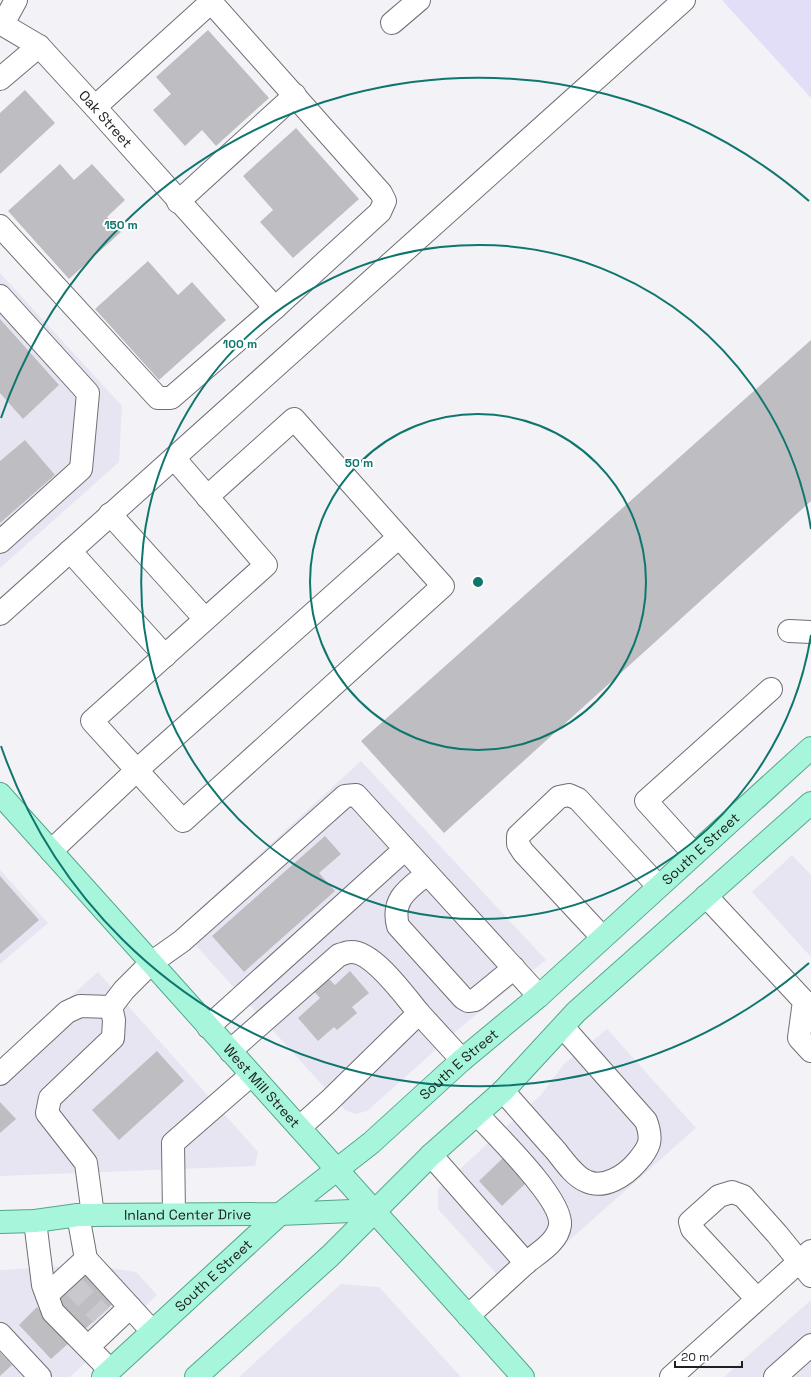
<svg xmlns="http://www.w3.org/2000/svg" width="811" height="1377" font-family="'Space Grotesk',sans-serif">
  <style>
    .built { fill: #e6e5f1 }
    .green { fill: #e2def8 }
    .building { fill: #bebec2 }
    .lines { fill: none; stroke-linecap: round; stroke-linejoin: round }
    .minor-tunnel { stroke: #c9c8cc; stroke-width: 22; stroke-dasharray: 22 11; stroke-linecap: butt }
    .minor-casing { stroke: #706f74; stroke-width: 24 }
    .major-casing { stroke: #52a78c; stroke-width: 24 }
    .minor { stroke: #fff; stroke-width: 22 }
    .major { stroke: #a7f6dc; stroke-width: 22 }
    .ring { fill: none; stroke: #0f766e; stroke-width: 2 }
    .labels { text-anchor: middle; stroke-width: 4; stroke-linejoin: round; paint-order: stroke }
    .street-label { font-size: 14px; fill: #202022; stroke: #fff }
    .centre { fill: #0f766e; stroke: #fff; stroke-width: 2 }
    .ring-label { font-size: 12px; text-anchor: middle; font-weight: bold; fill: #0f766e; stroke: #fff; stroke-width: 4; stroke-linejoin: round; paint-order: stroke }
  </style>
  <rect width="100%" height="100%" fill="#f3f2f7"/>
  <path class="built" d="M 0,273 L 122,406 L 119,462 L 0,568 Z
    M 361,761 L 546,960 L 468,1021 L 367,1111 L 355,1114 L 345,1110 L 199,949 L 183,924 Z
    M 792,855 L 811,875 L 811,957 L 752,892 Z
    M 0,870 L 48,923 L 0,964 Z
    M 98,972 L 258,1152 L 255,1166 L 0,1176 L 0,1059 Z
    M 607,1029 L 696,1128 L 512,1291 L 438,1209 L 438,1189 L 541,1095 L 563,1065 Z
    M 89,1265 L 136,1272 L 157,1295 L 70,1377 L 0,1377 L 0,1270 Z
    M 341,1284 L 379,1287 L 461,1377 L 239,1377 Z
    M 811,1300 L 811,1377 L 724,1377 Z"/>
  <path class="green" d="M 722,0 L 811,0 L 811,98 Z"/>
  <path class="building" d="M 208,30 L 269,98 L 216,146 L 202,130 L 185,146 L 153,110 L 171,94 L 156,77 Z
    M 25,90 L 55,123 L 0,174 L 0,113 Z
    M 296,128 L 359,199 L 293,258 L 260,222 L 273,210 L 243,176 Z
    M 60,164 L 74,180 L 92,164 L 125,200 L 107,217 L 121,232 L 69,279 L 8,211 Z
    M 148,261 L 178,295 L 192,282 L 226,320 L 159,380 L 95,309 Z
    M 0,319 L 59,385 L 23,419 L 0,393 Z
    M 811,340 L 811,501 L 444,833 L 361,741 Z
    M 25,440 L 55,475 L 0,523 L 0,461 Z
    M 325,836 L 341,854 L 319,873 L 335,891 L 244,972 L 212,936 Z
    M 0,876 L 39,920 L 0,954 Z
    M 350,971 L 369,993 L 352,1007 L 357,1013 L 337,1030 L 334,1027 L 318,1041 L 298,1018 L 320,998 L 311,988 L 325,975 L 335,985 Z
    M 157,1051 L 184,1081 L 119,1140 L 92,1110 Z
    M 0,1102 L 16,1119 L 0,1133 Z
    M 504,1157 L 527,1182 L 502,1206 L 479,1181 Z
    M 90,1267 L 118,1299 L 84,1330 L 55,1299 Z
    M 37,1307 L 70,1342 L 51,1359 L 19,1325 Z
    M 0,1352 L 12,1365 L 0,1376 Z"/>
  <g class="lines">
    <path class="minor-tunnel" d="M 71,1283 L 101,1315"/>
    <defs>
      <g id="minor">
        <path id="s1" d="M 0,23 L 39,46 L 95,107 L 275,308 L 380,212 L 385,201 L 381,193 L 211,2"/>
        <path d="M 392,23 L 419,0"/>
        <path d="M 3,24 L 16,0"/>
        <path d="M 0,79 L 39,46"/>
        <path d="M 95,107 L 211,2 L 210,0"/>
        <path d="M 178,202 L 295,95"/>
        <path d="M 0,226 L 158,398 L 171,398 L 275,308"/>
        <path d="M 0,296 L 88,393 L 81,469 L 0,542"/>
        <path d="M 207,497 L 294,419 L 399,537"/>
        <path d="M 110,514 L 205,619"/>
        <path d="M 70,551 L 165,656"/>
        <path d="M 0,614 L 684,0"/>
        <path d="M 789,631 L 811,632"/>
        <path d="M 51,851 L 137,770 L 399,537 L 443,586 L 183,821 L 92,721 L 266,565 L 174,458"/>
        <path d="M 694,854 L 646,801 L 771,689"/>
        <path d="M 427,874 C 408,889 391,899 398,926 L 463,998 L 468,1001 L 475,1000 L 514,968"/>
        <path d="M 706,896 L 804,1001 L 799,1038 L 811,1051"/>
        <path d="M 602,937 L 523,852 L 518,844 L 518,836 L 559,797 L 569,795 L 578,799 L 658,886"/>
        <path d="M 419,1013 L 462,1060"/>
        <path d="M 208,1027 L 404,850"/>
        <path d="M 230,1051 L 339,955 C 343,954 347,952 351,952 C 373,951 405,996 419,1013 L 329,1101 L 300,1127"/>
        <path d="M 0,1074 L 67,1012 L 80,1006 L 111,1007"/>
        <path d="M 503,1091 C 521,1111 538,1131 556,1151 C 564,1161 574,1176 586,1181 C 604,1190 626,1175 637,1162 C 650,1147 653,1140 646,1121 L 563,1027"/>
        <path d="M 477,1114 C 496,1135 563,1199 560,1225 C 558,1242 538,1253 526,1263"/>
        <path d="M 431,1155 L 526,1263 L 468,1316"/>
        <path d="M 174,1213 L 173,1143 L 251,1075"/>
        <path d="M 78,1215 L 86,1259 L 152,1331"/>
        <path d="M 93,1215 L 86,1163 L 47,1113 L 50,1098 L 113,1038 L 114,1020 L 111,1007 L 124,990 L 151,963 L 182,941 L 345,796 L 356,795 L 539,996"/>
        <path d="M 35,1221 L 43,1285 L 53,1312 L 110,1370"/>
        <path d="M 47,1295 L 86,1259"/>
        <path d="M 757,1299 L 692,1229 L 690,1222 L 719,1196 L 732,1192 L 743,1196 L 777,1234 L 811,1276"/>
        <path d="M 0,1334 L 40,1377"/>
        <path d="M 88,1347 L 130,1307"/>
        <path d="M 671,1377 L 811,1251"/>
        <path d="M 775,1377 L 811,1345"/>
      </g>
      <g id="major">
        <path id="s2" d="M 0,794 L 523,1377"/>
        <path id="s3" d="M 0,1222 L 35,1221 L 78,1215 L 280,1214 L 375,1210"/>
        <path id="s4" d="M 103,1377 L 280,1214 L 371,1143 L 462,1060 L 539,996 L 811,748"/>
        <path d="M 196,1377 L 330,1256 L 431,1155 L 503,1091 L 576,1012 L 811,803"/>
      </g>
    </defs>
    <use href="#minor" class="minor-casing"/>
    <use href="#major" class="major-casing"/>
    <use href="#minor" class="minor"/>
    <use href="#major" class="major"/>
  </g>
  <g class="ring">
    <circle cx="478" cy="582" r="168"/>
    <path d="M811 635A337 337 0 1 1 811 529"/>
    <path d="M809 963A505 505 0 0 1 1 746M1 418A505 505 0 0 1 809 201"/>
  </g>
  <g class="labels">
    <g class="street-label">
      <text dy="5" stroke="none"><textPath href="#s1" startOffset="144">Oak Street</textPath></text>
      <text dy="5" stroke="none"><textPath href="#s4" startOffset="798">South E Street</textPath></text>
      <text dy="5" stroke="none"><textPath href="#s4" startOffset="474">South E Street</textPath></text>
      <text dy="5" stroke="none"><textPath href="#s2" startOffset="392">West Mill Street</textPath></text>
      <text dy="5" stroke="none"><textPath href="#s3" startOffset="188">Inland Center Drive</textPath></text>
      <text dy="5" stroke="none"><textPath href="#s4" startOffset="150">South E Street</textPath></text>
    </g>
  </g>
  <circle cx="478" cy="582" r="6" class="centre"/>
  <g class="ring-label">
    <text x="121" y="229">150 m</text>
    <text x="240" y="348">100 m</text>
    <text x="359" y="467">50 m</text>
  </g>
  <path d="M675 1361v6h67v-6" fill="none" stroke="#202022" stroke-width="2"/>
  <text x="681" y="1361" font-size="12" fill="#202022" stroke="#ffffff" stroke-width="3" paint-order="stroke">20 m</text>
</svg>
